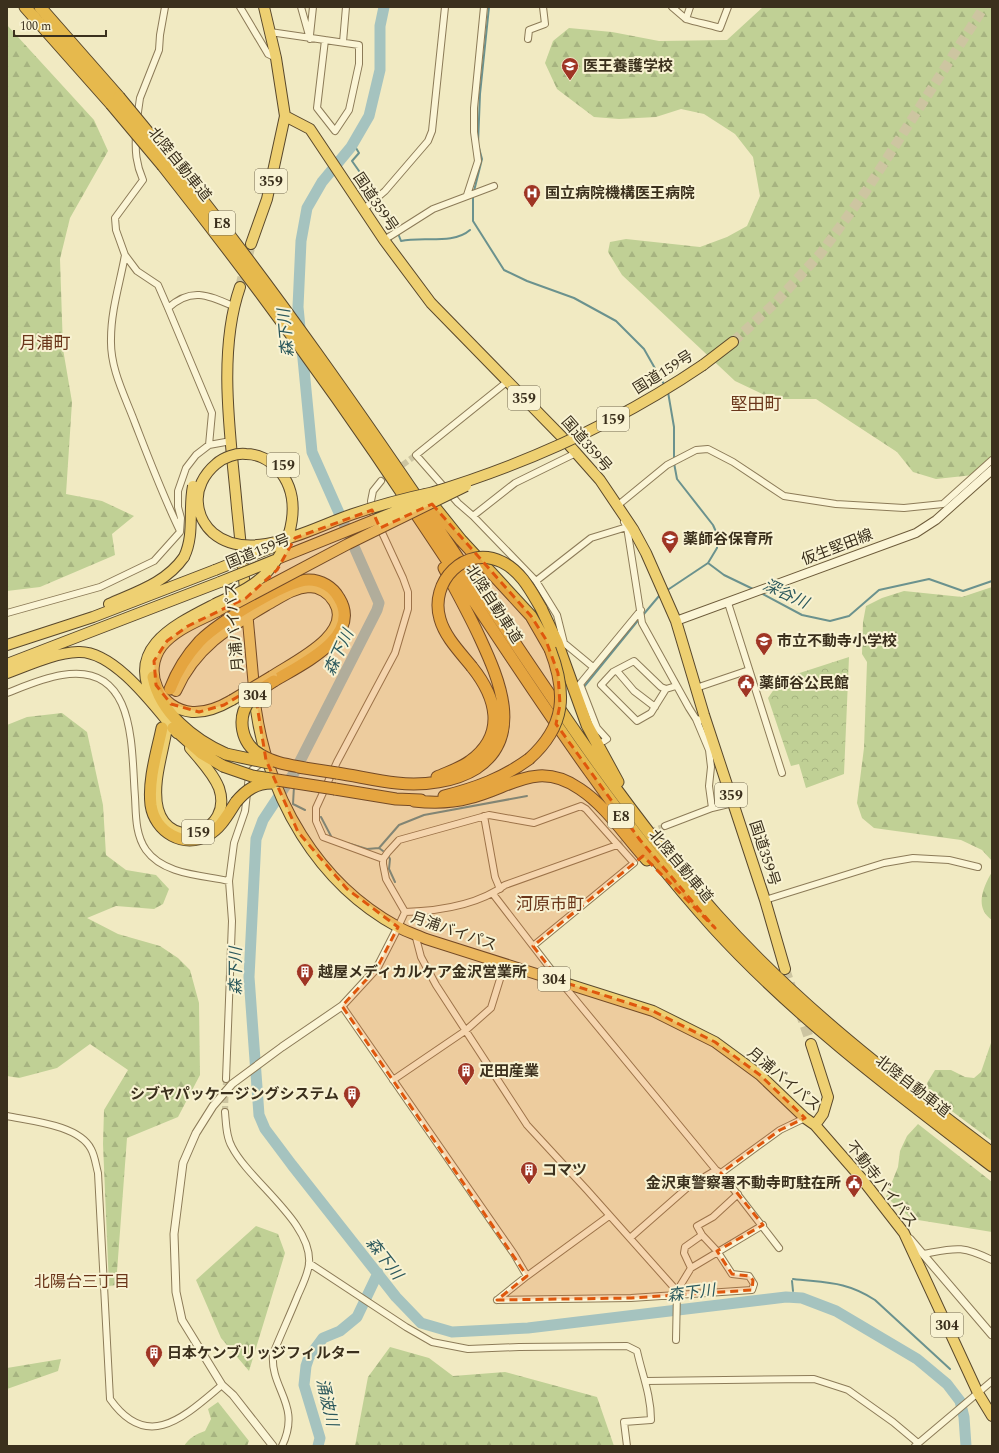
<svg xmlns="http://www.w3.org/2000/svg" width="999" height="1453" font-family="Spectral,'Noto Sans JP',serif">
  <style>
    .forest { fill: url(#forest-firs) }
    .park { fill: url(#park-crowns) }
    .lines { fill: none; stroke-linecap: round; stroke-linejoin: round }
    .stream { stroke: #6b928e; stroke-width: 2 }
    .river { stroke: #a5c3bf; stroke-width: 11 }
    .minor-tunnel { stroke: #cdc5a1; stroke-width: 6; stroke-dasharray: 6 3; stroke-linecap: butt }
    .trunk-tunnel { stroke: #cdc5a1; stroke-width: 10; stroke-dasharray: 10 5; stroke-linecap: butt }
    .minor-casing { stroke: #8c7b58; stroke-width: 8 }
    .tertiary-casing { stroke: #8c7b58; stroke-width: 9 }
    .secondary-casing { stroke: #6e5c3b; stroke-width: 10 }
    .trunk-casing { stroke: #59482c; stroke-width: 12 }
    .motorway-casing { stroke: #59482c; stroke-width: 13 }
    .minor { stroke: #fbf5d6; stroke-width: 6 }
    .tertiary { stroke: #fbf5d6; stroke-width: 7 }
    .secondary { stroke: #fbf5d6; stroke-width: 8 }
    .trunk { stroke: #eed072; stroke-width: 10 }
    .motorway { stroke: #e6b94d; stroke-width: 11 }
    .trunk-bridge-casing { stroke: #59482c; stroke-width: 12; stroke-linecap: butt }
    .motorway-bridge-casing { stroke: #59482c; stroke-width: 13; stroke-linecap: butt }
    .trunk-bridge { stroke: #eed072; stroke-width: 10 }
    .motorway-bridge { stroke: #e6b94d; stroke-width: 11 }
    .marked { fill: #df570d; fill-opacity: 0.2; stroke: #df570d; stroke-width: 3; stroke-dasharray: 8 5; stroke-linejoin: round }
    .labels { text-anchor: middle; stroke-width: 4; stroke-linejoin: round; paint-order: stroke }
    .shield { fill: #f8f2d2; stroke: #746a53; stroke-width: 1 }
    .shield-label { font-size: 14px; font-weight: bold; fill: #3b301d }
    .poi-label { font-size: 15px; font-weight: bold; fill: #3b301d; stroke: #f8f2d2; text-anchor: start }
    .street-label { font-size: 15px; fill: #3b301d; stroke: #f8f2d2 }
    .water-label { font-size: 16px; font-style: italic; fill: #2b585c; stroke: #f8f2d2 }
    .neighbourhood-label { font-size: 16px; fill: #6a361a; stroke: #f8f2d2 }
    .quarter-label { font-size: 17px; fill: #6a361a; stroke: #f8f2d2 }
  </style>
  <defs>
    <pattern id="forest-firs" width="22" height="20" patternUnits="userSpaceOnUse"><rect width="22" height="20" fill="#c0d095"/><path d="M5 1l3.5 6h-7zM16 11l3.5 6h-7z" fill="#a6b380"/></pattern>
    <pattern id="park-crowns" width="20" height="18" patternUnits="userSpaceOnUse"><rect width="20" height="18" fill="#c0d095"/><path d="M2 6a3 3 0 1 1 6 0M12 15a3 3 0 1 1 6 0" fill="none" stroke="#a6b380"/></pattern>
  </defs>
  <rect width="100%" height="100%" fill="#f1eac2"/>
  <path class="forest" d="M 763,7 L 992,7 L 992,473 L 936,479 L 913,472 L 897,452 L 816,399 L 773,399 L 735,381 L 622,275 L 608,252 L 610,242 L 626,239 L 700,247 L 727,237 L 747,226 L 760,196 L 753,157 L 735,134 L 704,114 L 681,109 L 656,117 L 619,119 L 594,117 L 557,89 L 545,63 L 553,41 L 569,28 L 612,32 L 659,41 L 727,40 Z
    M 7,25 L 94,120 L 108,151 L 70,218 L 60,259 L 63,349 L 72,402 L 66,494 L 102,501 L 134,516 L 112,534 L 115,555 L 40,587 L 7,591 Z
    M 992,587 L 992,861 L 982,850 L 961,840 L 874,828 L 862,818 L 857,803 L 864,748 L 867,662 L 862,654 L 863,622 L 866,606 L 882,598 L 904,591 L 962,597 Z
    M 62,713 L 87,732 L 103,805 L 106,855 L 126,870 L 156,875 L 169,889 L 163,904 L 154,909 L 116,906 L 87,918 L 118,934 L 160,946 L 178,958 L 190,970 L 199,1003 L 200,1075 L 178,1117 L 127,1138 L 116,1285 L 109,1286 L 103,1144 L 104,1110 L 128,1070 L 90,1044 L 57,1068 L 19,1078 L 7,1076 L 7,725 L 27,717 Z
    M 992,872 L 992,920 C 974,908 983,887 992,872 Z
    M 992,1040 L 992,1141 L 933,1097 L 929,1091 L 927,1083 L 935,1070 L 951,1070 L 965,1077 L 974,1078 L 981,1072 Z
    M 918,1124 L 992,1182 L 992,1232 L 912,1219 L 886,1197 L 898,1167 L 900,1151 L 907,1136 Z
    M 256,1226 L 278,1234 L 285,1253 L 249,1371 L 221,1338 L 196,1280 Z
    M 390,1347 L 429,1358 L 453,1376 L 505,1372 L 597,1397 L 614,1446 L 355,1446 L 368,1377 Z
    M 61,1359 L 58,1371 L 7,1389 L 7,1368 Z
    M 218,1402 L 249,1441 L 247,1446 L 184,1446 C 189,1438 196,1434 205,1431 L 211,1419 L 208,1409 Z"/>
  <path class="park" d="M 849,657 L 844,774 L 806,788 L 799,764 L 791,766 L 768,698 L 781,679 Z"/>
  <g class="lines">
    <path class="stream" d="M 353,143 L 359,153 L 352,161 L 392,218 L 401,241 C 422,236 453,245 470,230
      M 478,144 L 480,94 L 489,7
      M 474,191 L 482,159 L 479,148
      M 473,195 L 473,221 L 504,270 L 527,281 L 574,298 L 616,321 L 644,349 L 665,386
      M 668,392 L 674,427 L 674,459
      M 708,563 L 724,575 L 753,589
      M 669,589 L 708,563 L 717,548 L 717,534 L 713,525 L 677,479 L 674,463
      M 761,593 L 802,615 L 830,621 L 849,616 L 879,590 L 929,579 L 963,591 L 992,581
      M 643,615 L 659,596
      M 583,688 L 640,618
      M 294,780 L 294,773
      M 294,786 L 293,804 L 305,810
      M 321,817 L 332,838
      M 347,843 L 367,849 L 379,848 L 399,825 L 424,815 L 527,796
      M 379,848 L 383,851
      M 389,857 L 390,859 L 389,869 L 395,882
      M 793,1279 C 826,1283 846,1281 875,1300 L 950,1369
      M 792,1281 L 793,1291"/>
    <path class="river" d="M 384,7 L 380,26 L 380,70 L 369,116 L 351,147 L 322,182 L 307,208 L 301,241 L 298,307 L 312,452 L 379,603 L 377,610 L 294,773 L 263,820 L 256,839 L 249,977 L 259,1115 L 265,1129 L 292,1165 L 396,1297 L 421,1323 L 452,1332 L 528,1328 L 786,1297 L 802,1298 L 836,1311 L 917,1359 L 947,1384 L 960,1401 L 964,1417 L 966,1446
      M 318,1446 L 320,1438 L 304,1385 L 306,1366 L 309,1357 L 323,1338 L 340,1331 L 357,1317 L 378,1273"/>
    <path class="minor-tunnel" d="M 381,481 L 416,455
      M 617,845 L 665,826
      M 225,1112 L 226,1079"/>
    <path class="trunk-tunnel" d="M 240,287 L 251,244
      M 733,342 L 776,302 L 821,253 L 866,191 L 984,7
      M 785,969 L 793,993
      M 800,1012 L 811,1044"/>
    <defs>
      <path id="minor" d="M 240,7 L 268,54 L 276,58
        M 301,7 L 310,39
        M 672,7 L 686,19 L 690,7
        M 686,19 C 698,23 708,24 720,28 L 728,7
        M 270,32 L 359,45 L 359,64 L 349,110 L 335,131 L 317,108 L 325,40
        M 310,35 L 313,7
        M 528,39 L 529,30 L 545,24 L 543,7
        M 343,42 L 346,7
        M 137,119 L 140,98 L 159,50 L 160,35 L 165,7
        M 136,134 C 135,151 136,164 143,180 L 115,218 L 116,230 L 125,255 L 137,271 L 158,285 L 168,308 L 212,413 L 209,445
        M 467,195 L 478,161 L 474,132 L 474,108 L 484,7
        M 364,209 L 385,191 L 428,141 L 432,131 L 445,7
        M 384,240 L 433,209 L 494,186
        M 125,255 C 120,283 111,310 111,339 C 110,369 125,396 135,423 C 149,459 163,496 180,531
        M 168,308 C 191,287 208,295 233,306
        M 508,381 L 416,455 L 458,503 L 473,516 L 536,581 L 557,615 L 564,643 L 593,667
        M 381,481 L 373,491 L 371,501 L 373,513 L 403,578 L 408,592 L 408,609 L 395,653 L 337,762 L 316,808 L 316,821 L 323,837 L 383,859
        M 618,508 L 617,506 L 667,465 L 696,450 L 708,449 L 733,462 L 784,496 L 836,504 L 904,508 L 943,504 L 992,460
        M 473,516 L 515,483 L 576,453
        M 624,522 L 627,527 L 642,623 L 689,708 L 696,719 L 706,721
        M 536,581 L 591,538 L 627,527
        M 728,603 L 782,773
        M 7,613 L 100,587 L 154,561 L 180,532 L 181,518 L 178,507 L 178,491 L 186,468 L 196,455 L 209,445 L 231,441
        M 617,671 L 634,691 L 655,707
        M 696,688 L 749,670
        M 666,689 L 661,687 L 634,661 L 613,672 L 601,685 L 637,721 L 651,713 L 666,689 L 676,686
        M 7,693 C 25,686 43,678 62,675 C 137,662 131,748 135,797 C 136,814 135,834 146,850 C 164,875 202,875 229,881
        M 696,719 L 709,750 L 711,767 L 709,786 L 712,808
        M 604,741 L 607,739 L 597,728 L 580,684 L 641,610
        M 484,816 L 495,877 L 500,889
        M 665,826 L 712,808 L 733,803
        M 493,894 L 560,981 L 716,1170 L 721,1173 L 780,1130 L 805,1118
        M 765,900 L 884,863 L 913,858 L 949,860 L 978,867
        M 405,912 L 386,879 L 383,864 L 383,859 L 388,852 L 399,840 L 489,815 L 534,823 L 581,806 L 586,809 L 634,863 L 533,946
        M 405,912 C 438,911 478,905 505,885 L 617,845
        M 398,927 L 405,912
        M 415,934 L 421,957 L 436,985 L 527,1125 L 587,1190 L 677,1291
        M 342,1006 L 514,1254 L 527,1276 L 609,1216
        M 226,1079 L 232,921 L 229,881 L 234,843 L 245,811 L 249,776 L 252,770 L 261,763
        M 393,1080 L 465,1031 L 491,1008 L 505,963
        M 225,1112 C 226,1123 226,1137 232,1147 C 250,1182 313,1223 309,1264 C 308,1274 302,1286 298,1295 C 290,1315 281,1334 273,1354 C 270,1390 302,1404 282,1446
        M 7,1116 C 31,1121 79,1125 91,1149 C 95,1156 96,1166 98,1173 L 110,1399 C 148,1453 185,1416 222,1385
        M 721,1173 L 779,1248
        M 630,1238 L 688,1187 L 716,1170
        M 923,1254 C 956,1248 961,1245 992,1260
        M 309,1263 L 406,1327 L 432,1342 L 468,1349 L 519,1347 L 627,1346 L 637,1351 C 642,1374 651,1395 651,1420 L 624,1422 L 627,1446
        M 691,1268 L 684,1253 L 685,1247 L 702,1235
        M 497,1300 L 631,1298 L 752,1290 L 754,1284 L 749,1276 L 732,1274 L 717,1251 L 702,1235 L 697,1226 L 713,1217 L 738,1194
        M 497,1300 L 527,1276
        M 676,1340 L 677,1291 L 691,1268 L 763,1225
        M 646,1381 L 814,1379 L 848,1390 L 893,1422 L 918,1443
        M 915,1446 L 992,1381"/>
      <path id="tertiary" d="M 910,1239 L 992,1335
        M 273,1446 L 233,1395 L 222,1385 L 182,1320 L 176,1292 L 174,1234 L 183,1163 L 196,1133 L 213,1106 L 232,1084 L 282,1047 L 342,1006 L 377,968 L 398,927"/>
      <path id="secondary" d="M 676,621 L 916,533 L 936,520 L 992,470"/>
      <path id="trunk" d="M 285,116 L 310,129 L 384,240 L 431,303 L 562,437 L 600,480 L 633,529 L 646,553 L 676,621 L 704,715 L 765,900 L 785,969
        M 251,244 L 267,199 L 285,116 L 276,58 L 264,7
        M 240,287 C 217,353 231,439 237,508 C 244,575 250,643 256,710 C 269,798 317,883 398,927 C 407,932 417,935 426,939 L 653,1011 L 715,1042 L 760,1075 L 805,1118 L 815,1125 L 862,1179 L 904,1233 L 978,1393 L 992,1416
        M 703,365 L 733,342
        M 109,604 C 136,592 166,583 184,557
        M 218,611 C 199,621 176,629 162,646 C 142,673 160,709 192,712 C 207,713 220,707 232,700
        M 7,645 L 93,617 L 215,570
        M 7,664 L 220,582
        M 7,673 C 29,665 54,653 78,652 C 114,650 155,707 177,733
        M 176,691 C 195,648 228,628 267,605 C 280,598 293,588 309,587 C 319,587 329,593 334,602 C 354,634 293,662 272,676
        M 156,704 C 122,649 174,625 215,604
        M 166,733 C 162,756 152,785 158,809 C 170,853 234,832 219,788 C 213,773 200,760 190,748
        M 811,1044 L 828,1097 L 823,1114 L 815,1125"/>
      <path id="motorway" d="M 25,7 L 111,104
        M 40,7 L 119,97
        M 170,159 C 272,286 365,420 456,555 C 539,678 618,803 716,914 C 797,1005 895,1080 992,1153
        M 163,166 C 253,280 338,396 418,517 C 512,657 600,801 713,927 C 796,1018 895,1092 992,1166
        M 425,495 L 461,540 L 531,616 L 550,649
        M 541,608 L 557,642 L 587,725 L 618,782
        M 153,677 C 160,713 194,740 226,754
        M 170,689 C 177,671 187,655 200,641 C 217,624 286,580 309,580 C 321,580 333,587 339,598 C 363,637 300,665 274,681
        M 162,728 C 157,752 148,780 151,805 C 155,832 184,849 208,835 C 221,828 228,814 236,802
        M 173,728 L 201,753 L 223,766
        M 337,773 C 357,776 377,781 397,783 C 423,786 455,782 477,768 C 524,736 499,679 480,638 C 469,614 456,591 444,568
        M 437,777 C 448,772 461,768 470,761 C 507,734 496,697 472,667
        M 335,789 L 396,799 L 421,800
        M 444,796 C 476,788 503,778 529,759
        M 414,801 C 433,803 451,803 469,798 C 511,788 537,759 580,789 C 607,807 625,836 647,860"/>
    </defs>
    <use href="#minor" class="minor-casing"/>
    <use href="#tertiary" class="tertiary-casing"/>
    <use href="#secondary" class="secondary-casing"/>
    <use href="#trunk" class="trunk-casing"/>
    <use href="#motorway" class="motorway-casing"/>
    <use href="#minor" class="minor"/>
    <use href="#tertiary" class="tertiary"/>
    <use href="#secondary" class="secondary"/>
    <use href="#trunk" class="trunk"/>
    <use href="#motorway" class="motorway"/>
    <defs>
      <path id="trunk-bridge" d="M 427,494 C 524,465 619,422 703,365
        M 184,557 C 195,534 188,510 193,486
        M 215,570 L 273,547
        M 220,582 L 434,496
        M 215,604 C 234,595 254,587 268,571 C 292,544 304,498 278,469 C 270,460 258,454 246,454 C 236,453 224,457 216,464 C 204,474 196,489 198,504 C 199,515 205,526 213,533 C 251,565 313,527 353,514 C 379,505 406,498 434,492
        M 233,605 L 348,544 L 466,486
        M 218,611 L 237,600
        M 232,700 L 272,676"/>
      <path id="motorway-bridge" d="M 119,97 L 170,159
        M 111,104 L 163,166
        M 472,667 C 460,652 445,637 440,619 C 429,582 465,544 502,562 C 521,571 531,591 541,608
        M 274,681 C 266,686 256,692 250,700 C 236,718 241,744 261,755 C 274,763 290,765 305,768
        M 226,754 L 269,763
        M 529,759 C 566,726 567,693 550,649
        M 223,766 L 252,776 L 335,789
        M 298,767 L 337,773
        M 236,802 C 246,790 256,783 272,783"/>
    </defs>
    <use href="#trunk-bridge" class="trunk-bridge-casing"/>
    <use href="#motorway-bridge" class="motorway-bridge-casing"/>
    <use href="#trunk-bridge" class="trunk-bridge"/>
    <use href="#motorway-bridge" class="motorway-bridge"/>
  </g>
  <path class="marked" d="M 432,504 L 531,616 L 545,638 L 558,673 L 560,705 L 556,724 L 640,840 L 715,928 L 643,856 L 533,946 L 560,981 L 653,1011 L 715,1042 L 760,1075 L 805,1118 L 780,1130 L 721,1173 L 763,1225 L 717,1251 L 732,1274 L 749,1276 L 753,1280 L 752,1290 L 631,1298 L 497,1300 L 527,1276 L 342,1006 L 377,968 L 398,927 L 347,889 L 298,832 L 266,760 L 254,687 L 224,705 L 199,712 L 171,704 L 156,685 L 154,661 L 167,641 L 188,626 L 246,598 L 277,570 L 295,538 L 372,510 L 380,528 Z"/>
  <defs>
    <symbol id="school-pin" viewBox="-11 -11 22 30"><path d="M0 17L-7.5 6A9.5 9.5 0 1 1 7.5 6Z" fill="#9f3524" stroke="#f8f2d2"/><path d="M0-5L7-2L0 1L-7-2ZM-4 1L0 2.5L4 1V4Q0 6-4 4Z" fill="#fff"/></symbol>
    <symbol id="hospital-pin" viewBox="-11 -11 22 30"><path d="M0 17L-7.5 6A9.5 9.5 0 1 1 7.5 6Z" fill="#9f3524" stroke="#f8f2d2"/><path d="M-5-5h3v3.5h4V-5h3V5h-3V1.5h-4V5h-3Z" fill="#fff"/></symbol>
    <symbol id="civic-pin" viewBox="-11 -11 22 30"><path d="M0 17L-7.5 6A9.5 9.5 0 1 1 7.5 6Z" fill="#9f3524" stroke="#f8f2d2"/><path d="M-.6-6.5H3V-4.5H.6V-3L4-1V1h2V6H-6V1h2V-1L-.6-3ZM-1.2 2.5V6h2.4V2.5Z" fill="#fff"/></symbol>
    <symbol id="building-pin" viewBox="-11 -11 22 30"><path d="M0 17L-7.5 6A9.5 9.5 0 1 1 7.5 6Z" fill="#9f3524" stroke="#f8f2d2"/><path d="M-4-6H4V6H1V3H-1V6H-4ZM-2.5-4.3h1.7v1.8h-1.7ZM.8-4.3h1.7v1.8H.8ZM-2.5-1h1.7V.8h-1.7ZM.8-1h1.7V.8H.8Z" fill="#fff"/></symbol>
  </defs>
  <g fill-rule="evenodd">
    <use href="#school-pin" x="560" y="56" width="20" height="27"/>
    <use href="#hospital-pin" x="522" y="183" width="20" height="27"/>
    <use href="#school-pin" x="660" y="529" width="20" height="27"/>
    <use href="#school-pin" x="754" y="631" width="20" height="27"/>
    <use href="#civic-pin" x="736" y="673" width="20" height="27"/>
    <use href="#building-pin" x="295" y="962" width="20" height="27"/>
    <use href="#building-pin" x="456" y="1061" width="20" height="27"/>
    <use href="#building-pin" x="342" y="1084" width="20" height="27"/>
    <use href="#building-pin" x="519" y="1160" width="20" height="27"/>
    <use href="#civic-pin" x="844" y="1173" width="20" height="27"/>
    <use href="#building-pin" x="144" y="1343" width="20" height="27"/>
  </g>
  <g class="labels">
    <g class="shield">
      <rect x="255" y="169" width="32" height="24" rx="3"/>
      <rect x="209" y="211" width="26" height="24" rx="3"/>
      <rect x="508" y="386" width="32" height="24" rx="3"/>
      <rect x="597" y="407" width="32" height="24" rx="3"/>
      <rect x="267" y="453" width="32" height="24" rx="3"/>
      <rect x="239" y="683" width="32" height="24" rx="3"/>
      <rect x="715" y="783" width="32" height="24" rx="3"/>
      <rect x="608" y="804" width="26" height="24" rx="3"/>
      <rect x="182" y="820" width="32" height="24" rx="3"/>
      <rect x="538" y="967" width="32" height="24" rx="3"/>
      <rect x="931" y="1313" width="32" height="24" rx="3"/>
    </g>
    <g class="shield-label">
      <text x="271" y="186">359</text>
      <text x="222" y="228">E8</text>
      <text x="524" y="403">359</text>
      <text x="613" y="424">159</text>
      <text x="283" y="470">159</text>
      <text x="255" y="700">304</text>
      <text x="731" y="800">359</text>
      <text x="621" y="821">E8</text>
      <text x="198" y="837">159</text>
      <text x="554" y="984">304</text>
      <text x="947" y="1330">304</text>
    </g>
    <g class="poi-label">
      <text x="583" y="71">医王養護学校</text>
      <text x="545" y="198">国立病院機構医王病院</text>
      <text x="683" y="544">薬師谷保育所</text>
      <text x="777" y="646">市立不動寺小学校</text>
      <text x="759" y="688">薬師谷公民館</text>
      <text x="318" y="977">越屋メディカルケア金沢営業所</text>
      <text x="479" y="1076">疋田産業</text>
      <text x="339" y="1099" text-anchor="end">シブヤパッケージングシステム</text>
      <text x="542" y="1175">コマツ</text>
      <text x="841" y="1188" text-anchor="end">金沢東警察署不動寺町駐在所</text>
      <text x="167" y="1358">日本ケンブリッジフィルター</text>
    </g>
    <g class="street-label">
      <text transform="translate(180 164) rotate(51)" y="5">北陸自動車道</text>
      <text transform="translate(376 202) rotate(56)" y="5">国道359号</text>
      <text transform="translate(663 372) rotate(-32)" y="5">国道159号</text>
      <text transform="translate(587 444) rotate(49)" y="5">国道359号</text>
      <text transform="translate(837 547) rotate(-21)" y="5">仮生堅田線</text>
      <text transform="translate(258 551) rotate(-22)" y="5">国道159号</text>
      <text transform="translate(494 604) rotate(57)" y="5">北陸自動車道</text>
      <text transform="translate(234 627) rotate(-95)" y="5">月浦バイパス</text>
      <text transform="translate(765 853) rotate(72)" y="5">国道359号</text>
      <text transform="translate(681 866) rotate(50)" y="5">北陸自動車道</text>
      <text transform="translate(454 931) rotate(19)" y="5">月浦バイパス</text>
      <text transform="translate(784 1079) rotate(40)" y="5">月浦バイパス</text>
      <text transform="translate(913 1086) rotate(38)" y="5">北陸自動車道</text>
      <text transform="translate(882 1184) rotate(52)" y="5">不動寺バイパス</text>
    </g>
    <g class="water-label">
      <text transform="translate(285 333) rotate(-95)" y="6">森下川</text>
      <text transform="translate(786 593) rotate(25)" y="6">深谷川</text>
      <text transform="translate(338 652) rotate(-65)" y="6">森下川</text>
      <text transform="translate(235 971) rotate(-90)" y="6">森下川</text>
      <text transform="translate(385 1258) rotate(52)" y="6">森下川</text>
      <text transform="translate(691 1292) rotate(-7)" y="6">森下川</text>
      <text transform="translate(328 1402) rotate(77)" y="6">涌波川</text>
    </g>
    <g class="neighbourhood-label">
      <text x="82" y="1287">北陽台三丁目</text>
    </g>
    <g class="quarter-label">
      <text x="45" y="349">月浦町</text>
      <text x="756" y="410">堅田町</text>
      <text x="550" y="910">河原市町</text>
    </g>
  </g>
  <rect width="999" height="1453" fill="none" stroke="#3b301d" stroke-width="16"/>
  <path d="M14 30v6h92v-6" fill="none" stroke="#3b301d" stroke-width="2"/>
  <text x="20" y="30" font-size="12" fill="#3b301d" stroke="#f8f2d2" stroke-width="3" paint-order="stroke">100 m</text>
</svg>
